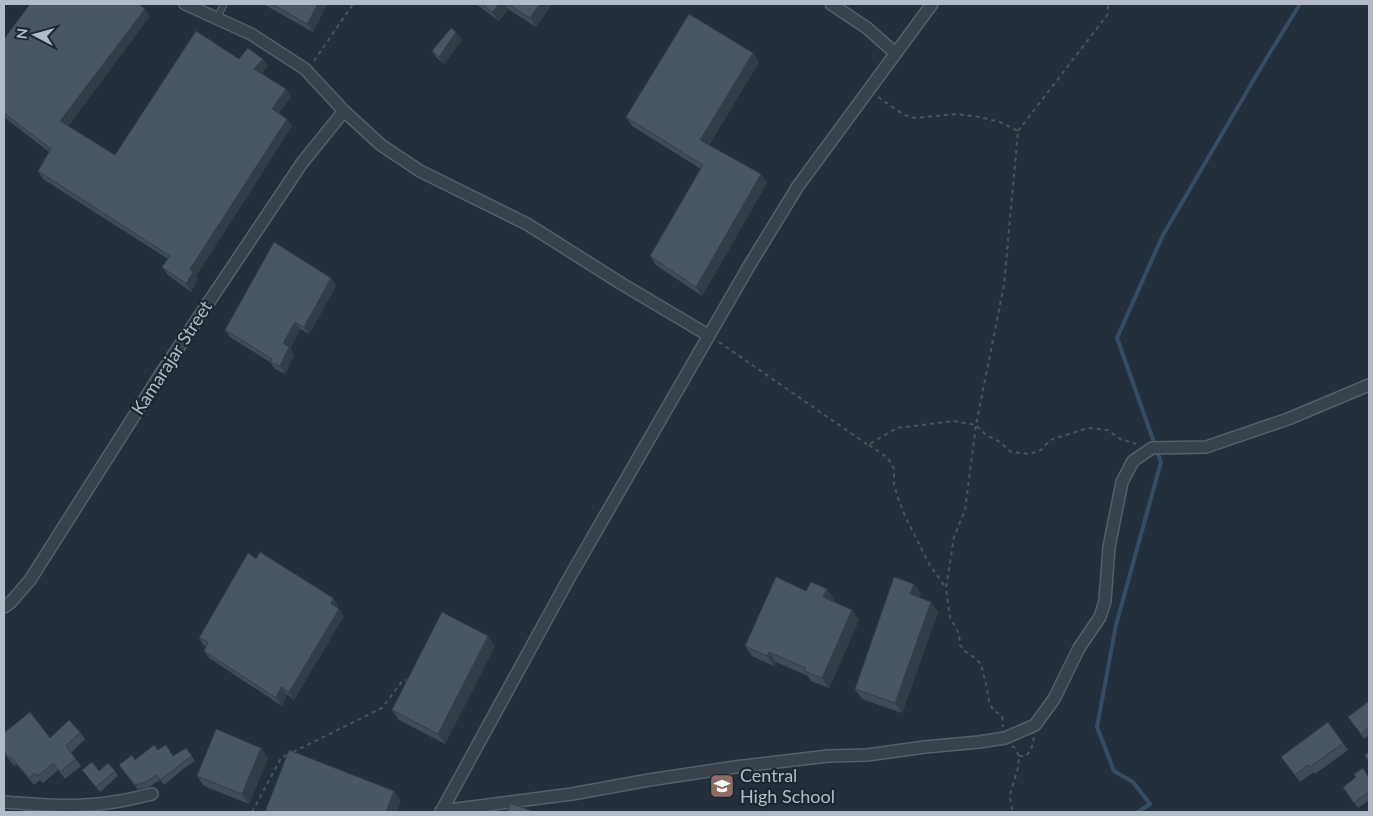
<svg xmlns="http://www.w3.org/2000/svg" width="1373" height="816" font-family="Lato,sans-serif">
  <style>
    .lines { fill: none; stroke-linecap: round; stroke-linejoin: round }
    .stream { stroke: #364d63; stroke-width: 4 }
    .service-casing { stroke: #555f6a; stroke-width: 8 }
    .minor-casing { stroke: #555f6a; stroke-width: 14 }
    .path { stroke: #43595a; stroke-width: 2; stroke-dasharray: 4 4; stroke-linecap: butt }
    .service { stroke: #37424c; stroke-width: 5.5 }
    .minor { stroke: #37424c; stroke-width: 11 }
    .wall { fill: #3f4b57 }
    .shaded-wall { fill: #333d47 }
    .building { fill: #495765; stroke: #333d47 }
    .labels { text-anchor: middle; stroke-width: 4.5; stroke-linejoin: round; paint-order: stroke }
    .street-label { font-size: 18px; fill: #b2bcc8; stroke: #1c2731 }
    .poi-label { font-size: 18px; fill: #b2bcc8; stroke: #1c2731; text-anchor: start }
  </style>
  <rect width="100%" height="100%" fill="#23303c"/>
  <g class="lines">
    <path class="stream" d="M 1138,812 L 1150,804 L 1133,782 L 1114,771 L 1097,727 L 1116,625 L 1161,462 L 1117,338 L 1163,235 L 1263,64 L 1300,4"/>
    <defs>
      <path id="service" d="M 217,18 L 224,4"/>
      <path id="minor" d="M 185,4 L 251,34 L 305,69 L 344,111 L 381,145 L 420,171 L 527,224 L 622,284 L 708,335
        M 831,4 L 867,28 L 895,53
        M 4,607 L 11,602 L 30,580 L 160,375 L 302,163 L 344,111
        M 4,802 C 40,805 78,808 114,802 C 127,800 140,797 152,794
        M 441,811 L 572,794 L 649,780 L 735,767 L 828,756 L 867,755 L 925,747 L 979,742 L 1005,738 L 1035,725 L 1054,699 L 1079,648 L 1100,617 L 1105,601 L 1109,547 L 1122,482 L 1133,461 L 1152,448 L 1206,447 L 1288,419 L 1369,385
        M 441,812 L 568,580 L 749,266 L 798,186 L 932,4"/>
    </defs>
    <use href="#service" class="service-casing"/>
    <use href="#minor" class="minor-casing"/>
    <path class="path" d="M 314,61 L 353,4
      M 878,97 L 904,115 L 915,118 L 956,114 L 979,117 L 1000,122 L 1018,131 L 1004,285 L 976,425 L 965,510 L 954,537 L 946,588 L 950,617 L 959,634 L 960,645 L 966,652 L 975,658 L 981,664 L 987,689 L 989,701 L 993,710 L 1002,716 L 1003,727
      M 1018,131 L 1108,14 L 1108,4
      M 719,342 L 868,445 L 897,428 L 954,421 L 976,425 L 986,435 L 1000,442 L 1011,452 L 1030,454 L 1041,450 L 1050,440 L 1088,428 L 1108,430 L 1120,439 L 1136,444
      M 869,445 L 888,458 L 894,469 L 894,484 L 898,498 L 905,516 L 929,564 L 946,588
      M 1012,746 L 1015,748 L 1019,756 L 1018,768 L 1013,785 L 1011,789 L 1010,798 L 1013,812
      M 293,752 L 382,708 L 403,680 L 409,681
      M 1019,756 L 1026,756 L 1031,750 L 1034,737
      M 252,812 L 281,758 L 289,754"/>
    <use href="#service" class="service"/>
    <use href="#minor" class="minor"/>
  </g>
  <path class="wall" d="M 263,4 L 327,4 L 313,32 Z
    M 476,4 L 552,4 L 536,27 L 508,9 L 499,21 Z
    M 150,16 L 68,126 L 115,155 L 239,59 L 263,59 L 268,66 L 262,73 L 291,97 L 279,113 L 292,126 L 196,276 L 198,279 L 191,292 L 168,275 L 162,267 L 168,259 L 43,179 L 38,171 L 49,152 L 4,117 L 4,39 Z
    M 456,32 L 462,40 L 444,64 L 437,58 L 432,51 Z
    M 753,53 L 759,62 L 709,145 L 761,174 L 767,183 L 702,296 L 656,265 L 650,256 L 701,169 L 632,126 L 626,117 Z
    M 331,278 L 336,286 L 309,334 L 300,329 L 290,349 L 294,355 L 285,374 L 275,369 L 270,362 L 230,337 L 225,330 Z
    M 256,559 L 333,598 L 338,606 L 338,608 L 344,616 L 294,700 L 287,694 L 282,706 L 209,658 L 204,651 L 206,646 L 204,646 L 199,638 Z
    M 914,584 L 921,594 L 919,598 L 938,612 L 902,713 L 862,699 L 855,689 Z
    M 806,591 L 834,599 L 833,602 L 852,610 L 859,620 L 829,688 L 811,681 L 808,676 L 776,662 L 774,666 L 752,656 L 745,646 Z
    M 488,636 L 495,646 L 445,744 L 399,720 L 392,710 Z
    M 1369,702 L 1369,735 L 1364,739 L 1348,717 Z
    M 1328,722 L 1348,750 L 1315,774 L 1314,772 L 1300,782 L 1281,757 Z
    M 80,732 L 85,739 L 71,753 L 81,766 L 65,779 L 58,770 L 43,783 L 40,780 L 34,785 L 16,764 L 14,766 L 4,753 L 4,733 L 50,738 Z
    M 186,748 L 195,761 L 182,770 L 164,785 L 160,780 L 149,787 L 138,790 L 119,765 L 135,760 L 158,750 L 173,756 Z
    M 268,758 L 249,804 L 204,786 L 197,776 Z
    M 82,770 L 115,771 L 118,776 L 100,792 Z
    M 1369,778 L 1369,800 L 1358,808 L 1343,787 Z"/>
  <path class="shaded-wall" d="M 318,4 L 327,4 L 313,32 L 307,24 Z
    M 499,4 L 505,4 L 508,9 L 499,21 L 492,12 Z
    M 540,4 L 552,4 L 536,27 L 530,18 Z
    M 145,9 L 150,16 L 66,129 L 60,121 Z
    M 456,32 L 462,40 L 444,64 L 439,57 Z
    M 753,53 L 759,62 L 706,149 L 700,140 Z
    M 263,59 L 268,66 L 259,76 L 254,69 Z
    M 286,89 L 291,97 L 277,116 L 272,109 Z
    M 287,119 L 292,126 L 196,276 L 198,279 L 191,292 L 186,284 L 190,269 Z
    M 761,174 L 767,183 L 702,296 L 696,287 Z
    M 331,278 L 336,286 L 309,334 L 304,327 Z
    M 295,322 L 300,329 L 290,349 L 294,355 L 285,374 L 280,366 L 283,343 Z
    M 914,584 L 921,594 L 917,604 L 910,594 Z
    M 827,589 L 834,599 L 830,607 L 823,597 Z
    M 333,598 L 338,606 L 336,612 L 331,604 Z
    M 931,602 L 938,612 L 902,713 L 895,703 Z
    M 339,609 L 344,616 L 294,700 L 289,692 Z
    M 852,610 L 859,620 L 829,688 L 822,678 Z
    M 488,636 L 495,646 L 445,744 L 438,734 Z
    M 769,652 L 776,662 L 774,666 L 767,656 Z
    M 281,687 L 287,694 L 282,706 L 276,698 Z
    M 261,748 L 268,758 L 249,804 L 242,794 Z
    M 394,791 L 401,801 L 397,812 L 386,812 Z"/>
  <path class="building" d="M 30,4 L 139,4 L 145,9 L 60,121 L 115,155 L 196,31 L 239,59 L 248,48 L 263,59 L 254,69 L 286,89 L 272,109 L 287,119 L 190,269 L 193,272 L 186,284 L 162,267 L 170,256 L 38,171 L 51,149 L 4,113 L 4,39 Z
    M 272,4 L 318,4 L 307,24 Z
    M 482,4 L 499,4 L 492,12 Z
    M 508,4 L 540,4 L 530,18 Z
    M 689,14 L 753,53 L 700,140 L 761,174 L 696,287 L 650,256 L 703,165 L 626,117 Z
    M 451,28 L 456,32 L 439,57 L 432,51 Z
    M 274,242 L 331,278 L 304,327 L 295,322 L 283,343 L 289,347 L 280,366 L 270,362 L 272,359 L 225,330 Z
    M 260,552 L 333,598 L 331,604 L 339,609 L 289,692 L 281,687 L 276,698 L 204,651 L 208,642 L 199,638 L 248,553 L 256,559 Z
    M 776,577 L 806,591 L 811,582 L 827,589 L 823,597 L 852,610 L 822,678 L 804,671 L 806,668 L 769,652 L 767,656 L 745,646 Z
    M 894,577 L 914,584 L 910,594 L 931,602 L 895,703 L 855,689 Z
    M 442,612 L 488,636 L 438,734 L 392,710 Z
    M 1369,701 L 1369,727 L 1361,734 L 1348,717 Z
    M 30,712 L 50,738 L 69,720 L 80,732 L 66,746 L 76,759 L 60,772 L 53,763 L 38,776 L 35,773 L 29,778 L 11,757 L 9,758 L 4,752 L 4,733 Z
    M 1328,722 L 1343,743 L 1310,767 L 1308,765 L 1295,775 L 1281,757 Z
    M 216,729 L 261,748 L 242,794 L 197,776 Z
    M 154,745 L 158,750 L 166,745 L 173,756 L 186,748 L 192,756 L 179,765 L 179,766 L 160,780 L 157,775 L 146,782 L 135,785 L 119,765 L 132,755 L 135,760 Z
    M 289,750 L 394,791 L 386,812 L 265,812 Z
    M 1369,752 L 1369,762 L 1365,755 Z
    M 92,762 L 99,771 L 108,763 L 115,771 L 96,787 L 82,770 Z
    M 1363,768 L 1369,778 L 1369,796 L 1367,793 L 1354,803 L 1343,787 L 1356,777 L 1354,774 Z
    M 510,803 L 535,812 L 507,812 Z"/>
  <defs>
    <symbol id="school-square" viewBox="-11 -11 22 22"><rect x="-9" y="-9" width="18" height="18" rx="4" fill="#8d6e63" stroke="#1c2731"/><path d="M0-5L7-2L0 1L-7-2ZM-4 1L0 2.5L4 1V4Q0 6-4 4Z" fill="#fff"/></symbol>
  </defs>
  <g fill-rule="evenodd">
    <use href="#school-square" x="708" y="772" width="28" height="28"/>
  </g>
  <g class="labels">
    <g class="street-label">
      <text transform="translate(172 358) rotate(-57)" y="6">Kamarajar Street</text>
    </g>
    <g class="poi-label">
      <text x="740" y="782">Central<tspan x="740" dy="21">High School</tspan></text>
    </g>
  </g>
  <rect width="1373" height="816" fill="none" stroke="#b2bcc8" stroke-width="10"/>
  <g transform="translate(35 35) rotate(276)" stroke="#1c2731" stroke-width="4" paint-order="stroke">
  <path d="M0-4L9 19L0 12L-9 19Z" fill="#b2bcc8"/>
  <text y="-8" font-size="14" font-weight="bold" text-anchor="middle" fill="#b2bcc8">N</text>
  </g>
</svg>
